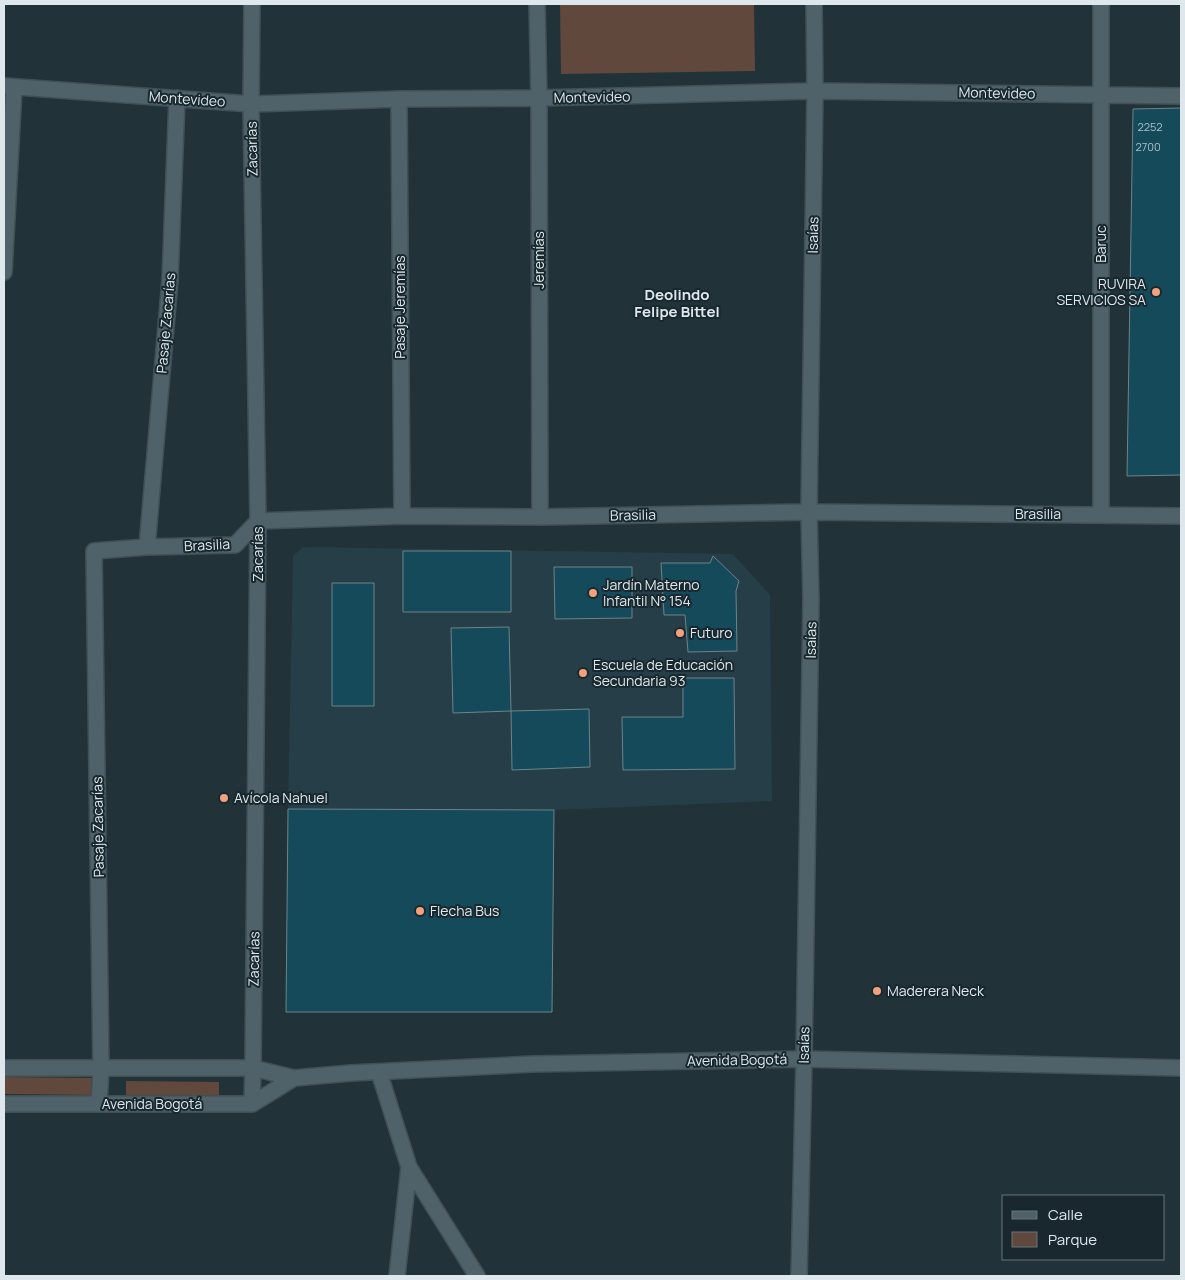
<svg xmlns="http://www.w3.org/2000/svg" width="1185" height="1280" font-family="Manrope,sans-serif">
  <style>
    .built { fill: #263e47 }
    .green { fill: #60483d }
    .building { fill: #154a5b; stroke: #6f838a }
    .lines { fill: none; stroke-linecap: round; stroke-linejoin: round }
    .minor-casing { stroke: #415055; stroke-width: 18 }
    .minor { stroke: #4f6269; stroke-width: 15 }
    .poi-dot { fill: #f1a17c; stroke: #18282e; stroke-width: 2 }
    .labels { text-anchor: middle; stroke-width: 4; stroke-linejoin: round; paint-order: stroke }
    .number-label { font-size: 11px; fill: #acc0c8 }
    .street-label { font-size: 14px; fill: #dee8ec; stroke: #18282e }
    .poi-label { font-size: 14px; fill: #dee8ec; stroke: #18282e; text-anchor: start }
    .neighbourhood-label { font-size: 15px; font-weight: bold; fill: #dee8ec; stroke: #18282e }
  </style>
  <rect width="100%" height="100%" fill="#213239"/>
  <path class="built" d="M 303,547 L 733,554 L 770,595 L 772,801 L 554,810 L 288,809 L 293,556 Z"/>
  <path class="green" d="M 560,4 L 754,4 L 755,71 L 561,74 Z
    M 4,1077 L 93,1078 L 93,1095 L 4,1094 Z
    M 126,1081 L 219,1082 L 219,1099 L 126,1098 Z"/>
  <path class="building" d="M 1181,108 L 1181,475 L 1127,476 L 1133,109 Z
    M 403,551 L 511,551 L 511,612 L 403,612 Z
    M 713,556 L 739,581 L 736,591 L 737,651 L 688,652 L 685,615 L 664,615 L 661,563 L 710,563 Z
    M 554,567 L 632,567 L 632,618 L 555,619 Z
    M 332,583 L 374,583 L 374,706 L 332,706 Z
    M 509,627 L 511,711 L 589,709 L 590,767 L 512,770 L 511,711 L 453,713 L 451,628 Z
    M 683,678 L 734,678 L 735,769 L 623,770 L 622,717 L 683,717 Z
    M 288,809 L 554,810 L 552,1012 L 286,1012 Z"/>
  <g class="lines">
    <defs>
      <path id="minor" d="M 537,4 L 539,98 L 540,517
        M 4,86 L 251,104 L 399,99 L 539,98 L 815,91 L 1181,96
        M 399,99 L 402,516
        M 4,272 L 14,88
        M 1101,514 L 1101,4
        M 147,547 L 170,280 L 177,98
        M 4,1068 L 253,1068 L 294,1078 L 351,1073 L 533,1064 L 804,1059 L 1181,1068
        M 379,1072 L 409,1167 L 477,1276
        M 4,1104 L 252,1104 L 294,1078
        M 99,1104 L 101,1068 L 94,551 L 147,547 L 235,545 L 258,521 L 402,516 L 540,517 L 809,512 L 1181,516
        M 252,1104 L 253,1068 L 258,521 L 251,104 L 252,4
        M 397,1276 L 409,1167
        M 799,1276 L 804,1059 L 811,600 L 809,512 L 815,91 L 814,4"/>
    </defs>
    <use href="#minor" class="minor-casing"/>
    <use href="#minor" class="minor"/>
  </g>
  <g class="poi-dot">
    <circle cx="1156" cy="292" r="5"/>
    <circle cx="593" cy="593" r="5"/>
    <circle cx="680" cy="633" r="5"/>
    <circle cx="583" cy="673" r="5"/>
    <circle cx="224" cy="798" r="5"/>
    <circle cx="420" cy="911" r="5"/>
    <circle cx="877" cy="991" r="5"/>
  </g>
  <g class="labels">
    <g class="number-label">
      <text x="1150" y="131">2252</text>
      <text x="1148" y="151">2700</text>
    </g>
    <g class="street-label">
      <text transform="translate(997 93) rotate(1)" y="5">Montevideo</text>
      <text transform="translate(592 97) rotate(-1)" y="5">Montevideo</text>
      <text transform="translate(187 99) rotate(4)" y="5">Montevideo</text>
      <text transform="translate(252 149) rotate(-91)" y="5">Zacarías</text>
      <text transform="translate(813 235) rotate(-89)" y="5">Isaías</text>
      <text transform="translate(1101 244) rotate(-90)" y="5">Baruc</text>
      <text transform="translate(539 260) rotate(-90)" y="5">Jeremías</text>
      <text transform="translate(400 307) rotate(-90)" y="5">Pasaje Jeremías</text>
      <text transform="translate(166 323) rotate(-85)" y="5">Pasaje Zacarías</text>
      <text x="1038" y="519">Brasilia</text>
      <text transform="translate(633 515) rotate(-1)" y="5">Brasilia</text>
      <text transform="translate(207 545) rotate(-3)" y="5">Brasilia</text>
      <text transform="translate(258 554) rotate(-90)" y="5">Zacarías</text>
      <text transform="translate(811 640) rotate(-89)" y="5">Isaías</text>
      <text transform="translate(98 827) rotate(-91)" y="5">Pasaje Zacarías</text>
      <text transform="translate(254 959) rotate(-89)" y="5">Zacarías</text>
      <text transform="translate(804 1045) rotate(-89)" y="5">Isaías</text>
      <text transform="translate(737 1060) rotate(-1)" y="5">Avenida Bogotá</text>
      <text x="152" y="1109">Avenida Bogotá</text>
    </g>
    <g class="poi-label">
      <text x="1146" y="289" text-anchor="end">RUVIRA<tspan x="1146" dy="16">SERVICIOS SA</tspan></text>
      <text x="603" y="590">Jardín Materno<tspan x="603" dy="16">Infantil N° 154</tspan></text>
      <text x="690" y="638">Futuro</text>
      <text x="593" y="670">Escuela de Educación<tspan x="593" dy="16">Secundaria 93</tspan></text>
      <text x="234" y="803">Avícola Nahuel</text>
      <text x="430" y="916">Flecha Bus</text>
      <text x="887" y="996">Maderera Neck</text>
    </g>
    <g class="neighbourhood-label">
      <text x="677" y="300">Deolindo<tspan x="677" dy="17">Felipe Bittel</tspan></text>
    </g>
  </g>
  <rect width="1185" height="1280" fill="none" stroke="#dee8ec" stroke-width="10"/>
  <rect x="1002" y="1195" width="162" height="65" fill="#18282e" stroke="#67757a"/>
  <rect x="1012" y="1211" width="25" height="8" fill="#4f6269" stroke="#67757a"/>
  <text x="1048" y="1220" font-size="15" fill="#dee8ec">Calle</text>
  <rect x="1012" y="1232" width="25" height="15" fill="#60483d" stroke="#67757a"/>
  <text x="1048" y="1245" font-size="15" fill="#dee8ec">Parque</text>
</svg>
